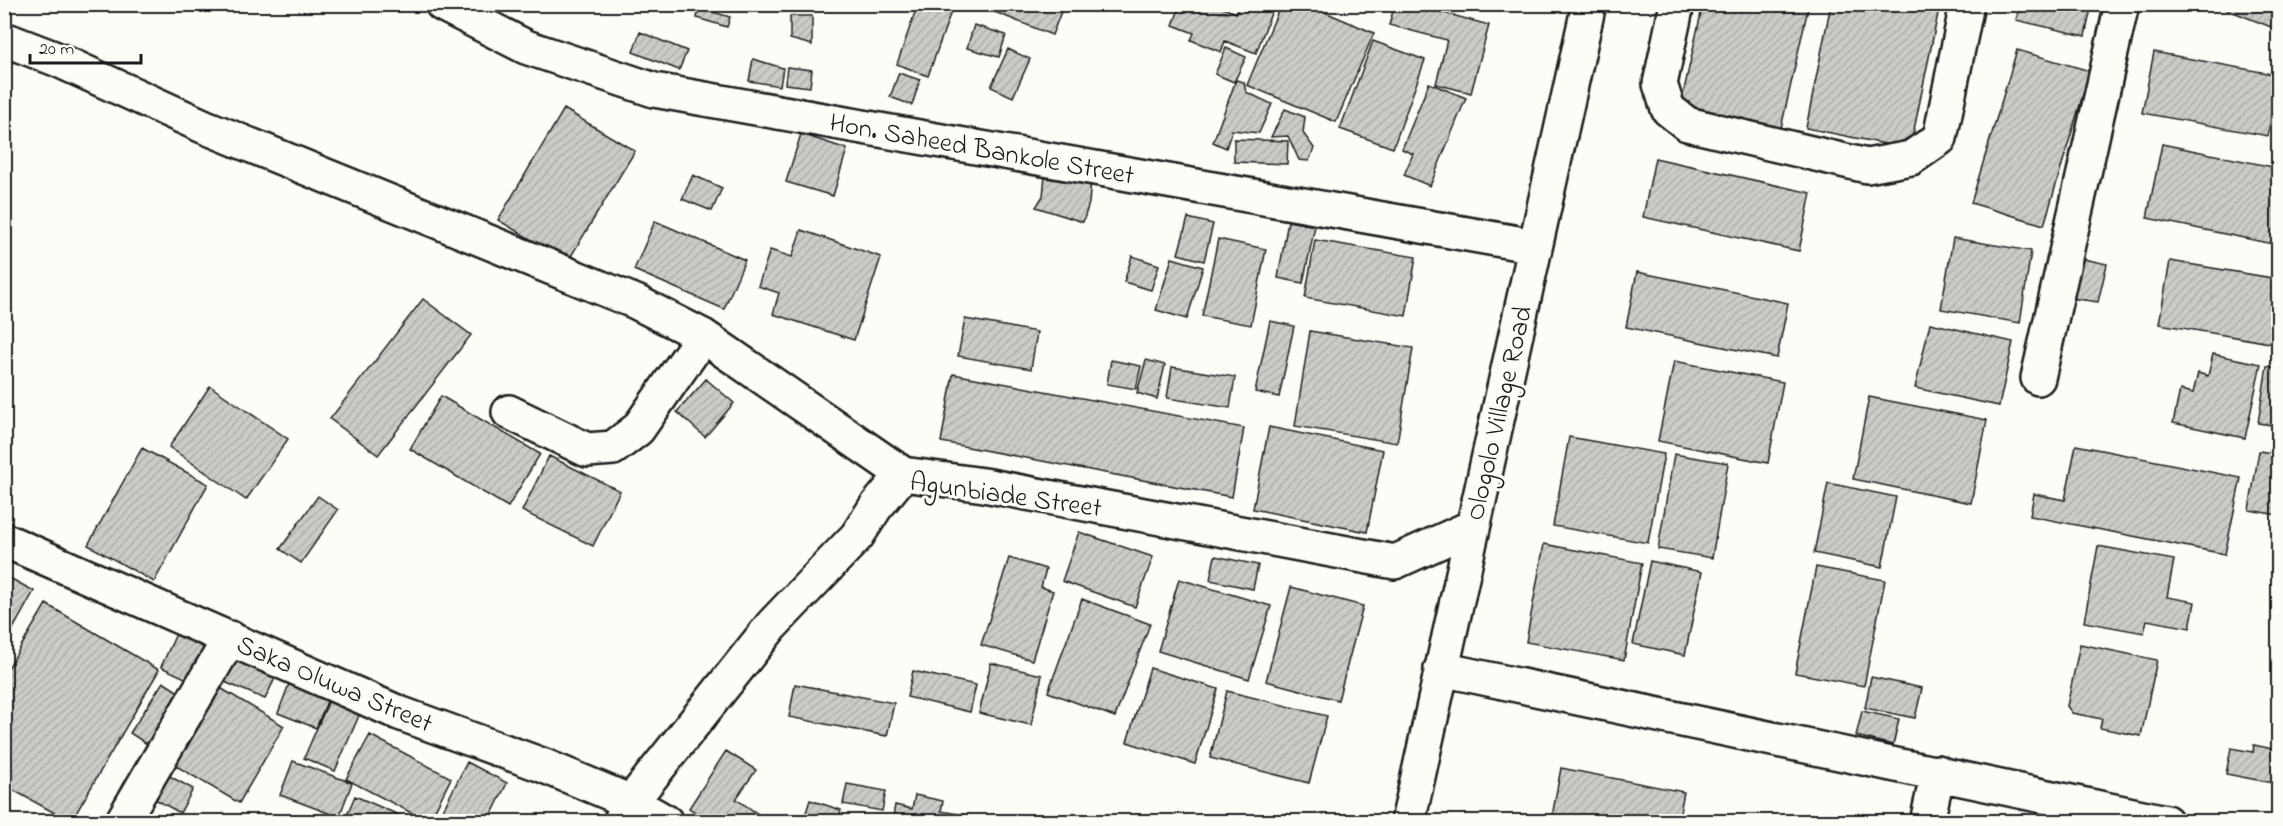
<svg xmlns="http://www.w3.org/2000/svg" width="2283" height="826" font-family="'Indie Flower',sans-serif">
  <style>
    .building { fill: url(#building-hatch); stroke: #1c1c1c; stroke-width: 1.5 }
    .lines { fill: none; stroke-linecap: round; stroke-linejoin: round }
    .minor-casing { stroke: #1c1c1c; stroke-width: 38 }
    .minor { stroke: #fdfcf7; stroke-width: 33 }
    .labels { text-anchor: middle; stroke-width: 6; stroke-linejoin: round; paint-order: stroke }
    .street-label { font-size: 27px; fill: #1c1c1c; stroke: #fdfcf7 }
  </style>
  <defs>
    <pattern id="building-hatch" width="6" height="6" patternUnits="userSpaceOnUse" patternTransform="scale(1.5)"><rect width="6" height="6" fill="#cccbc8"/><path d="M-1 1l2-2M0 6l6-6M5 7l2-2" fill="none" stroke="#afaeab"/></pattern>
  </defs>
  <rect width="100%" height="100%" fill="#fdfcf7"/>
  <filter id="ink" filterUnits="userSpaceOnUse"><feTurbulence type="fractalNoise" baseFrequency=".0167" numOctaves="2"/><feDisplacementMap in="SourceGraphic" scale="12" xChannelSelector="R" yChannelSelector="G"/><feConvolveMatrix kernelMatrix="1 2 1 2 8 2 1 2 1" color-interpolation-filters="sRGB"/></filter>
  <g filter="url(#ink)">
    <path class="building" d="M 918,4 L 940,4 L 952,9 L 928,76 L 897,64 Z
      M 975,4 L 1064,4 L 1052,35 Z
      M 1181,4 L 1224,4 L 1223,8 L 1236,13 L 1239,4 L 1265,4 L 1273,8 L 1256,53 L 1225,41 L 1221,52 L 1191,40 L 1194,33 L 1173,25 Z
      M 1281,4 L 1306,4 L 1374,33 L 1336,122 L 1247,85 Z
      M 1395,4 L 1411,4 L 1489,25 L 1471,93 L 1436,84 L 1447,40 L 1389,25 Z
      M 1703,4 L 1809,4 L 1781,128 L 1681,104 Z
      M 1831,4 L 1940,4 L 1910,149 L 1806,128 Z
      M 2020,4 L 2092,4 L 2085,36 L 2016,20 Z
      M 2213,4 L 2278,4 L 2278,18 L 2274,16 L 2271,27 Z
      M 699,8 L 730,17 L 727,27 L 697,18 Z
      M 790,16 L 812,16 L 812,45 L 790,39 Z
      M 974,25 L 1006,35 L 999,57 L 967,48 Z
      M 640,32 L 687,51 L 679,70 L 633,52 Z
      M 1373,41 L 1425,60 L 1393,148 L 1340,129 Z
      M 1226,48 L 1246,57 L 1234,82 L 1215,74 Z
      M 1008,49 L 1030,59 L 1013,97 L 991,87 Z
      M 2017,50 L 2090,71 L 2044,225 L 1971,203 Z
      M 2154,52 L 2278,75 L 2268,136 L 2142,113 Z
      M 753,59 L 783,68 L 780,86 L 749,81 Z
      M 787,67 L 812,70 L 810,87 L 785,84 Z
      M 899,73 L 920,80 L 912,105 L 890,97 Z
      M 1236,80 L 1244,82 L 1246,92 L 1272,104 L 1259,133 L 1232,130 L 1226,148 L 1213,142 Z
      M 1429,83 L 1466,98 L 1430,186 L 1404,175 L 1413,154 L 1402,149 Z
      M 564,109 L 635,151 L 568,261 L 498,220 Z
      M 1285,109 L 1305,117 L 1303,133 L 1314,148 L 1309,161 L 1299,160 L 1288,136 L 1271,137 Z
      M 801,134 L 847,149 L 833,196 L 786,182 Z
      M 1234,139 L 1288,141 L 1287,164 L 1234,162 Z
      M 2162,144 L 2278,168 L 2278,245 L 2147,218 Z
      M 1655,158 L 1811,193 L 1799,251 L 1643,217 Z
      M 693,175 L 722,188 L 712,211 L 682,199 Z
      M 1045,176 L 1091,180 L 1089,203 L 1083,222 L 1036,207 L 1043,196 Z
      M 1188,218 L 1213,224 L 1204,261 L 1178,254 Z
      M 655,221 L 745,260 L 724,309 L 634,270 Z
      M 1288,221 L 1315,226 L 1303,283 L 1278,278 Z
      M 801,230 L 881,257 L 854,340 L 773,314 L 779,293 L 758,286 L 770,250 L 792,257 Z
      M 1953,238 L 2031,251 L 2020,323 L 1941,309 Z
      M 1218,239 L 1266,249 L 1251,325 L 1202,316 Z
      M 1315,240 L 1416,257 L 1406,316 L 1305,298 Z
      M 1132,256 L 1159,265 L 1151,290 L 1124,282 Z
      M 1172,258 L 1203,267 L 1187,319 L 1156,310 Z
      M 2079,258 L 2107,264 L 2098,302 L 2070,298 Z
      M 2170,261 L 2278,279 L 2276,344 L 2159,324 Z
      M 1637,272 L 1788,303 L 1777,358 L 1626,327 Z
      M 423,299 L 471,335 L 378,455 L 330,419 Z
      M 965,319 L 1037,332 L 1031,369 L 958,356 Z
      M 1270,321 L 1294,326 L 1279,397 L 1255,392 Z
      M 1930,323 L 2013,342 L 1999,406 L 1915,388 Z
      M 1310,331 L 1413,348 L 1397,443 L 1295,426 Z
      M 2213,354 L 2261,364 L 2245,438 L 2173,423 L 2180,390 L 2193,393 L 2198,373 L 2208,376 Z
      M 1111,360 L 1141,366 L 1136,389 L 1107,384 Z
      M 1146,360 L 1165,365 L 1157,399 L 1137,393 Z
      M 1674,361 L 1783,382 L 1768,463 L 1658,441 Z
      M 2267,366 L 2278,368 L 2278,426 L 2258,423 Z
      M 1172,367 L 1235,377 L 1230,408 L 1167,398 Z
      M 953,374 L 1244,428 L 1232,497 L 941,442 Z
      M 706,379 L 734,403 L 705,437 L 677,412 Z
      M 210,386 L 288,439 L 246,500 L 169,447 Z
      M 441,396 L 540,454 L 508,507 L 410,449 Z
      M 1869,397 L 1987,420 L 1971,503 L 1853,479 Z
      M 1269,427 L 1383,450 L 1367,532 L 1253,509 Z
      M 1569,437 L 1664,454 L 1648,543 L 1553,526 Z
      M 2076,445 L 2241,478 L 2225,554 L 2030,516 L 2034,494 L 2065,500 Z
      M 142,448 L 208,484 L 154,582 L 88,545 Z
      M 2259,451 L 2278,454 L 2278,515 L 2249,510 Z
      M 1674,454 L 1728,463 L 1712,558 L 1658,549 Z
      M 549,456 L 620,491 L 593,546 L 522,511 Z
      M 1828,483 L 1896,497 L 1882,567 L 1814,553 Z
      M 318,496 L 338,510 L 301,563 L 280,549 Z
      M 1079,532 L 1153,557 L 1135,607 L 1062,581 Z
      M 1544,544 L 1642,563 L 1624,660 L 1526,642 Z
      M 2098,546 L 2174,560 L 2167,597 L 2195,602 L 2190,628 L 2147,620 L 2144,633 L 2084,622 Z
      M 1215,556 L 1258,565 L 1253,589 L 1210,580 Z
      M 1009,558 L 1046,569 L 1041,587 L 1053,591 L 1032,660 L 981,645 Z
      M 1650,561 L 1702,572 L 1685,655 L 1633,644 Z
      M 1816,567 L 1885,580 L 1864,686 L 1795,673 Z
      M 4,575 L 34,591 L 4,645 Z
      M 1179,579 L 1271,606 L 1249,679 L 1158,651 Z
      M 1291,587 L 1363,606 L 1338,700 L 1266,681 Z
      M 1082,599 L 1150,624 L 1115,717 L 1048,692 Z
      M 46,604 L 159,670 L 71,822 L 4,785 L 4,675 Z
      M 176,634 L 213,652 L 198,684 L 161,667 Z
      M 2080,644 L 2157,660 L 2141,736 L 2100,728 L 2102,719 L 2072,713 L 2067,706 Z
      M 231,656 L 276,676 L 265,699 L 220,680 Z
      M 991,663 L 1042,675 L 1031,725 L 979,713 Z
      M 1150,668 L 1218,689 L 1195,764 L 1127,742 Z
      M 913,671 L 976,685 L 970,712 L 907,697 Z
      M 1871,677 L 1922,688 L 1915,718 L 1865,708 Z
      M 163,682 L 188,698 L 156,750 L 130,733 Z
      M 212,683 L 284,726 L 239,803 L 166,760 Z
      M 289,684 L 328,699 L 316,728 L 278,713 Z
      M 795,684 L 894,703 L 887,736 L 789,717 Z
      M 1227,691 L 1327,716 L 1309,783 L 1210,758 Z
      M 330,698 L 361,711 L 335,771 L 304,758 Z
      M 1862,711 L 1899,719 L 1893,745 L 1856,736 Z
      M 370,735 L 451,778 L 429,822 L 346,779 Z
      M 2254,745 L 2278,750 L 2278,784 L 2226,774 L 2231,748 L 2253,752 Z
      M 726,751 L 756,770 L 736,799 L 770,822 L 710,822 L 689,808 Z
      M 293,761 L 352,783 L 339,817 L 280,795 Z
      M 467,762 L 507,783 L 488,822 L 437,822 Z
      M 1561,768 L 1684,792 L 1678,822 L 1551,822 Z
      M 166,774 L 193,789 L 180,813 L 153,798 Z
      M 847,784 L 886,791 L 882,811 L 843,804 Z
      M 915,795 L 943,801 L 941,811 L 964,815 L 963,822 L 892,822 L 895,805 L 912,809 Z
      M 355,796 L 415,822 L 345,819 Z
      M 810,800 L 841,810 L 838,822 L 803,822 Z"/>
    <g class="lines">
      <defs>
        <path id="minor" d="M 442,4 L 526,47 L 654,90 L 1535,246
          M 1677,4 L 1660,84 L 1668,109 L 1687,124 L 1867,166 L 1911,158 L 1940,138 L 1967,4
          M 4,39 L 56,59 L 203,126 L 636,302 L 703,336 L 903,474
          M 2038,378 L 2122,4
          M 509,412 L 587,450 L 613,448 L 638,429 L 703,336
          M 4,540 L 399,713 L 542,765 L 631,802 L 666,822
          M 1441,669 L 2166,822
          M 122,822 L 230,638
          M 620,822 L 631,802 L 772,625 L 857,536 L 875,508 L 903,474 L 984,485 L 1395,562 L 1472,527
          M 1408,822 L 1589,4
          M 1927,822 L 1938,772"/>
      </defs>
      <use href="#minor" class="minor-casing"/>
      <use href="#minor" class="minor"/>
    </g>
  </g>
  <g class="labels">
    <g class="street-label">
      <text transform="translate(982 148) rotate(10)" y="9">Hon. Saheed Bankole Street</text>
      <text transform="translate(1498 413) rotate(-77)" y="9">Ologolo Village Road</text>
      <text transform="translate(1006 494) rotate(8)" y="9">Agunbiade Street</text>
      <text transform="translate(335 683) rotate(23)" y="9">Saka Oluwa Street</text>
    </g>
  </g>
  <rect width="2283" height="826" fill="none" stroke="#fdfcf7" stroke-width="24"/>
  <rect x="12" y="12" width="2259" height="802" fill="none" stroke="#1c1c1c" stroke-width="2" filter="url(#ink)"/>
  <path d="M30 54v9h111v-9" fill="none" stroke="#1c1c1c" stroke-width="3"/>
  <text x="39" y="54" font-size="18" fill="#1c1c1c" stroke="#fdfcf7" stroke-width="4.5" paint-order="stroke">20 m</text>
</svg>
